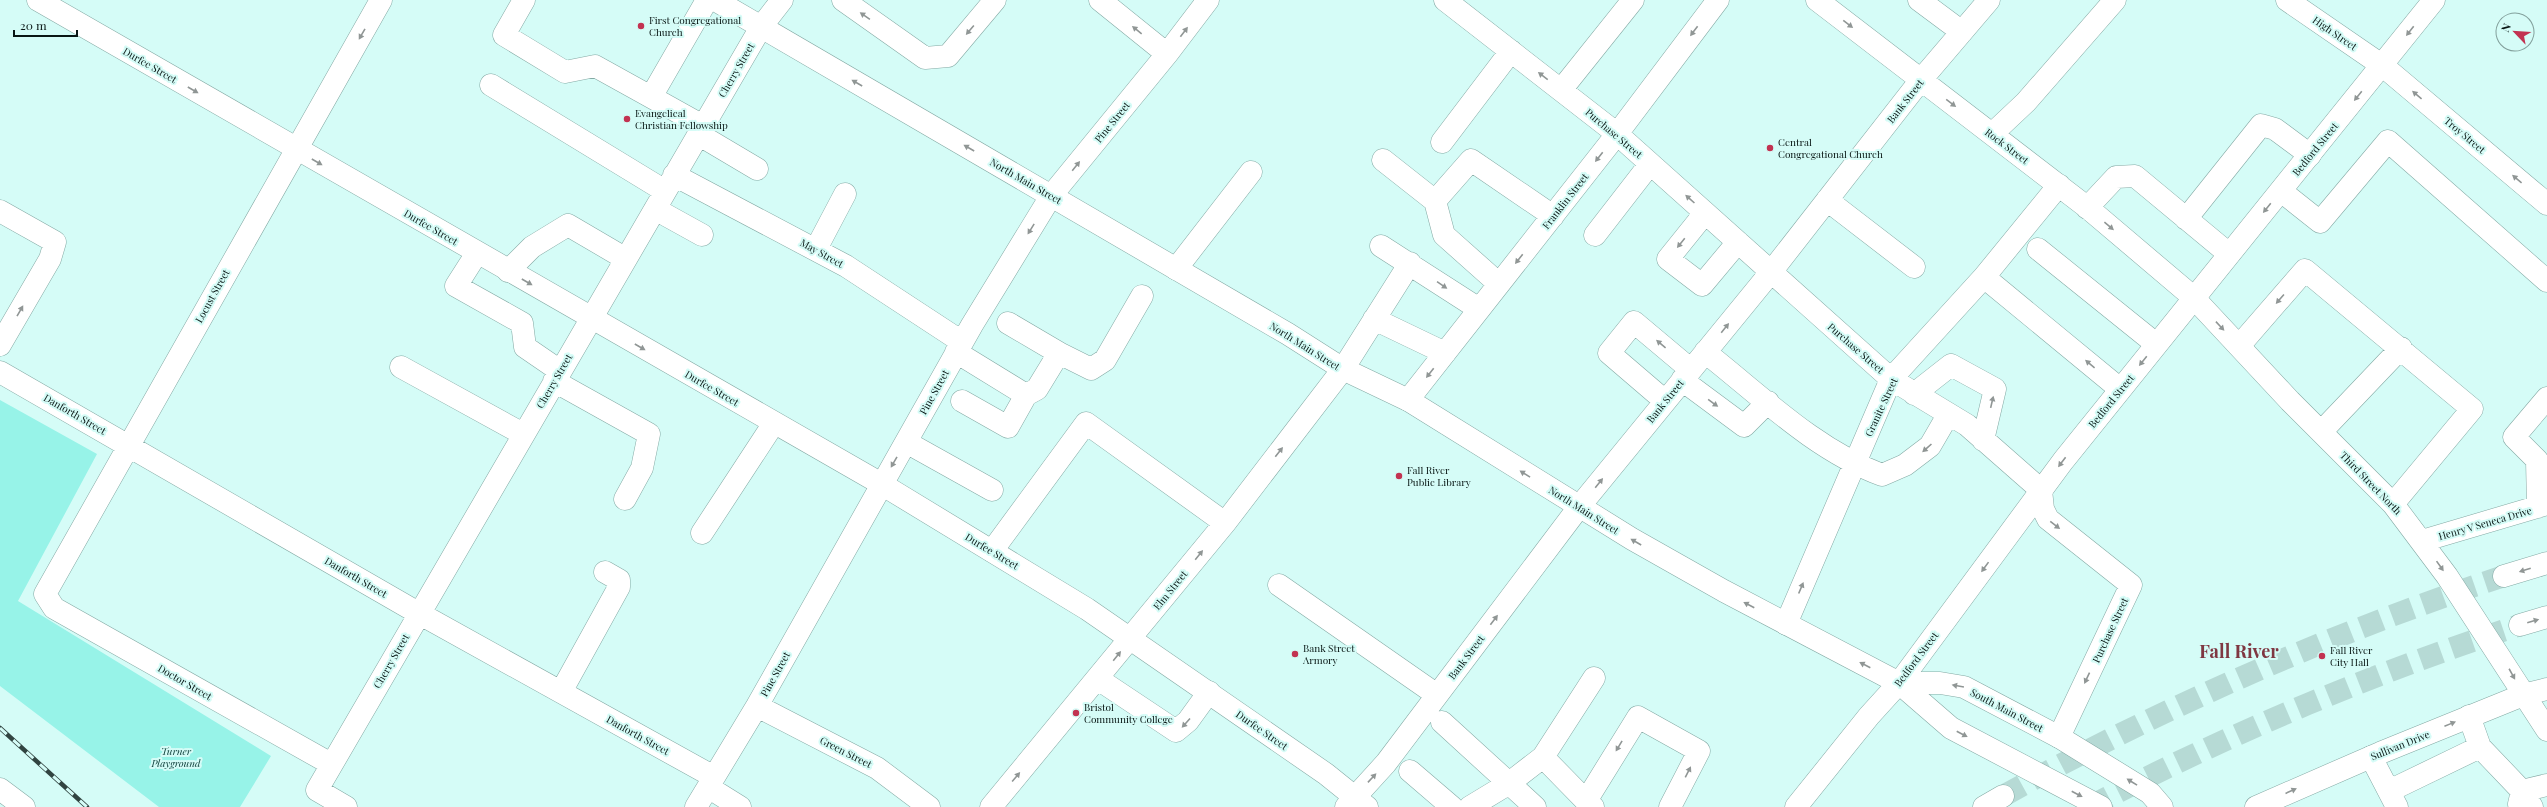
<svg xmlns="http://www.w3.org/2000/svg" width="2547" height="807" font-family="'Playfair Display',serif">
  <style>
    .green { fill: #97f3e8 }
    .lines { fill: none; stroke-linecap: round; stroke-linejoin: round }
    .highway-tunnel { stroke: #b6dad5; stroke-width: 22; stroke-dasharray: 22 11; stroke-linecap: butt }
    .minor-casing { stroke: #84a9a4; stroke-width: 23 }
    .major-casing { stroke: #84a9a4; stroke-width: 23 }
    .highway-casing { stroke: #84a9a4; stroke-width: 23 }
    .minor { stroke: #fff; stroke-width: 22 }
    .major { stroke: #fff; stroke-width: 22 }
    .highway { stroke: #fff; stroke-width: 22 }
    .rail-casing { stroke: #314441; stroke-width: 4.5 }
    .rail { stroke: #d5fcf7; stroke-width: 3; stroke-dasharray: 9; stroke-linecap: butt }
    .oneway { fill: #909695 }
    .poi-dot { fill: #c23251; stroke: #d5fcf7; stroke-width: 1.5 }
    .labels { text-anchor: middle; stroke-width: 4; stroke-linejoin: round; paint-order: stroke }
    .poi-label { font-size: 10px; fill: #081614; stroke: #d5fcf7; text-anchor: start }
    .street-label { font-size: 10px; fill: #081614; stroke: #d5fcf7 }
    .park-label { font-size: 10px; font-style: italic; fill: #11423d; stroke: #d5fcf7 }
    .town-label { font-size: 18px; font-weight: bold; fill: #7f3742; stroke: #d5fcf7 }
  </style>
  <rect width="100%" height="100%" fill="#d5fcf7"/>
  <path class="green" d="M 0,400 L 97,454 L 18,601 L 271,756 L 240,807 L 159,807 L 0,686 Z"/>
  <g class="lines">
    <path class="highway-tunnel" d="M 2003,796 C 2163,707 2330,634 2504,576
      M 2089,807 C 2228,734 2371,674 2520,625"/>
    <defs>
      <path id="minor" d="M 524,0 L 504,35 L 565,72 L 595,66 L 651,97 L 707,0
        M 843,0 L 925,58 L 948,56 L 995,0
        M 1100,0 L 1167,54
        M 1445,0 L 1616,133 L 1891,379 L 1967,425 L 2041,490 L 2043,509 L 2048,519 L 2131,585 L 2059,737
        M 1817,0 L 2088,208 L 2193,297 L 2290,401 L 2393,504 L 2447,576 L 2547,730
        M 1919,0 L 1962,32
        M 2287,0 L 2383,66
        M 491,85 L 665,191
        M 1561,90 L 1633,0
        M 651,97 L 703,126
        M 698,134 L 757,169
        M 1992,134 L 2026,102 L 2115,0
        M 1442,142 L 1511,51
        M 1383,160 L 1435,201 L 1471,160 L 1553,216
        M 674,175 L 846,266 L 962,342
        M 2281,191 L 2320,222 L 2388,141 L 2547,281
        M 1827,200 L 1914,267
        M 1435,201 L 1444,235 L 1499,284
        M 2087,208 L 2116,177 L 2135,176 L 2229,254
        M 655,209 L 702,235
        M 0,211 L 55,242 L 50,259 L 0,345
        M 1705,213 L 1668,259 L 1702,285 L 1738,242
        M 2186,219 L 2261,125 L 2275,129 L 2310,155
        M 1595,235 L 1650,164
        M 1381,246 L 1479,309
        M 816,249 L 845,194
        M 2038,249 L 2156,344
        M 477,253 L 456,286 L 522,323 L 525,347 L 560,371
        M 1176,269 L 1251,172
        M 508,271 L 532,247 L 568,225 L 626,259
        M 1984,277 L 2120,389
        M 1374,319 L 1445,353
        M 1008,323 L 1059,353
        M 2239,346 L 2305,270 L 2472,409 L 2393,504
        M 956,352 L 1026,395 L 1008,427 L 962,401
        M 1705,352 C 1761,396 1815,450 1882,475 L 1905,465 L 1930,446 L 1948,415
        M 401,367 L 523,434
        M 0,372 L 413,610 L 714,777
        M 1682,380 L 1744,426 L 1768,402
        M 554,381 L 649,434 L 642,468 L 625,499
        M 1914,394 L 1951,365 L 1995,389 L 1983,440
        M 1026,395 L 1037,389 L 1059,353 L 1091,369 L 1105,360 L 1142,296
        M 1408,400 L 1617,134 L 1718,0
        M 1665,401 L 1609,353 L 1634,322 L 1690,369
        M 2321,432 L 2401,348
        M 906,442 L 992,490
        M 2538,507 L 2537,460 L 2514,437 L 2547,398
        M 702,533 L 774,423
        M 2422,541 L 2547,504
        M 992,551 L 1086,423 L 1225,523
        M 1279,585 L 1437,695
        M 1786,624 L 1891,379 L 1984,277 L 2059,185
        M 1098,679 L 1176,731 L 1188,721 L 1209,692
        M 561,692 L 619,587 L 619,580 L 605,572
        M 757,706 L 877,768 L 929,807
        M 2469,716 L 2480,747
        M 1442,722 L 1535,807
        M 1543,757 L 1594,678
        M 2371,757 L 2397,807
        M 331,764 L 54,608 L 45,594 L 381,0
        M 1410,771 L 1452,807
        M 708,787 L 740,807
        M 2389,791 L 2480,747 L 2522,791 L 2532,807
        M 2519,804 L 2522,791 L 2547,785
        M 346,807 L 317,790 L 761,27 L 782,0
        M 696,807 L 757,706 L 972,325 L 1051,196 L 1167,54 L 1208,0
        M 991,807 L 1225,523 L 1343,369 L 1410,263
        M 1346,807 L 1386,763 L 1579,507 L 1771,272 L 1920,81 L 1989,0
        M 1470,807 L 1508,784 L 1543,757 L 1586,801
        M 1593,807 L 1586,801 L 1638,717 L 1699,751 L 1670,807"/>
      <path id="major" d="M 38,0 L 878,482 L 1087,609 L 1326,774 L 1367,807
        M 715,0 L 1288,334 L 1343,369 L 1408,400 L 1632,539 L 1724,591 L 1899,683 L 1951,728 L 2101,807
        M 2383,66 L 2547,204
        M 1899,683 L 1940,683 L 1964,687 L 2059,737 L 2150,793 L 2162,807
        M 1796,807 L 1869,716 L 1899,683 L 2063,461 L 2434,0
        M 2256,807 L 2380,753 L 2523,695 L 2547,689"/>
      <path id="highway" d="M 2504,576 L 2547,563
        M 2520,625 L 2547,617
        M 0,789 L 24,807
        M 1984,807 L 2003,796"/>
    </defs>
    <use href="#minor" class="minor-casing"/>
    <use href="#major" class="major-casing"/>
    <use href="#highway" class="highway-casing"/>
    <use href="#minor" class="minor"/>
    <use href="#major" class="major"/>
    <use href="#highway" class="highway"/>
    <defs>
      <path id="rail" d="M 0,728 L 87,807"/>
    </defs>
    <use href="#rail" class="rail-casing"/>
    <use href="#rail" class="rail"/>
  </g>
  <defs><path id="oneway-solid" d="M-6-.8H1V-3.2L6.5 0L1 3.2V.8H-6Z"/></defs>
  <g class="oneway">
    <use href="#oneway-solid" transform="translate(865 16) rotate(-145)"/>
    <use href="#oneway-solid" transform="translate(1848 24) rotate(38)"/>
    <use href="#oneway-solid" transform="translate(970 30) rotate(130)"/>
    <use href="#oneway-solid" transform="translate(1137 30) rotate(-141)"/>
    <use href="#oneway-solid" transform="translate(1694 31) rotate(127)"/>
    <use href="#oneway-solid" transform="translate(2410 31) rotate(128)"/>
    <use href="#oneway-solid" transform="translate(1184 32) rotate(-53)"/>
    <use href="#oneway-solid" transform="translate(362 34) rotate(120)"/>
    <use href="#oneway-solid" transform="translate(1543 76) rotate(-142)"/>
    <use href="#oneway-solid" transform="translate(857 83) rotate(-150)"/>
    <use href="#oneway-solid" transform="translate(193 90) rotate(30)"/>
    <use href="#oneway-solid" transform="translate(2417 95) rotate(-140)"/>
    <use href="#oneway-solid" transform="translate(2358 96) rotate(129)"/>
    <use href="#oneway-solid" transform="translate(1951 103) rotate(37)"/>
    <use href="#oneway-solid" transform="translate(969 148) rotate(-150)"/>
    <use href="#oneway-solid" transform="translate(1599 157) rotate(128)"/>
    <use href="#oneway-solid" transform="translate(317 162) rotate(30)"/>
    <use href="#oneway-solid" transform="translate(1076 166) rotate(-51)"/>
    <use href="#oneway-solid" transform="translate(2517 179) rotate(-140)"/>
    <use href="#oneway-solid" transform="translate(1690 199) rotate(-138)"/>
    <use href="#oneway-solid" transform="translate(2267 208) rotate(129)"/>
    <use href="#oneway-solid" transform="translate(2109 226) rotate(40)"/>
    <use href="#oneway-solid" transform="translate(1031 229) rotate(122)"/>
    <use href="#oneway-solid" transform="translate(1681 243) rotate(129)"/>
    <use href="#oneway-solid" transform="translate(1519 259) rotate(128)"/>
    <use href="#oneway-solid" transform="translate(527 282) rotate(30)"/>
    <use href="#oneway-solid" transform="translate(1442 285) rotate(34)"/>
    <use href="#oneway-solid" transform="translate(2280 299) rotate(131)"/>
    <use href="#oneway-solid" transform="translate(20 311) rotate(-60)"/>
    <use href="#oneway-solid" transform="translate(2220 326) rotate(47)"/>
    <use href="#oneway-solid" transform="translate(1725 328) rotate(-51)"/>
    <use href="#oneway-solid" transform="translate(1661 344) rotate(-140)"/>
    <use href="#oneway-solid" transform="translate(640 347) rotate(30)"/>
    <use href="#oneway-solid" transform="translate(2143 361) rotate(129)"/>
    <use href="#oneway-solid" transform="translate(2090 364) rotate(-140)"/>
    <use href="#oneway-solid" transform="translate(1430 373) rotate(128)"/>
    <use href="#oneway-solid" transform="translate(1992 402) rotate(-77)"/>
    <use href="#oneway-solid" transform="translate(1713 403) rotate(36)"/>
    <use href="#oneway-solid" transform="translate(1927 448) rotate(138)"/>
    <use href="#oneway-solid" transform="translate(1279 452) rotate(-52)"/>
    <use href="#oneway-solid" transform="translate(894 462) rotate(120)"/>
    <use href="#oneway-solid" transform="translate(2062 462) rotate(127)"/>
    <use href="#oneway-solid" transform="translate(1525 474) rotate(-148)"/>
    <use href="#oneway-solid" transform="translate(1599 483) rotate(-51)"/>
    <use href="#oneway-solid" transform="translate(2055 525) rotate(38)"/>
    <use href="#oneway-solid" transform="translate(1636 542) rotate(-150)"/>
    <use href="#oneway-solid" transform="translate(1199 555) rotate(-51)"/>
    <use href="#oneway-solid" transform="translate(2440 566) rotate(55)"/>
    <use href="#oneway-solid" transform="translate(1985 567) rotate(126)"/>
    <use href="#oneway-solid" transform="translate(2525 570) rotate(163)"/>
    <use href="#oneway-solid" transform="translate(1801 588) rotate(-67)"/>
    <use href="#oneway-solid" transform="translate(1749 605) rotate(-152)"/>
    <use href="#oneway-solid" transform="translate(1494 620) rotate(-53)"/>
    <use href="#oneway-solid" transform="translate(2533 621) rotate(-16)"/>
    <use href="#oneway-solid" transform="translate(1117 656) rotate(-51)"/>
    <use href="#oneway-solid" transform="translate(1865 665) rotate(-153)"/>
    <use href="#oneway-solid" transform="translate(2512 674) rotate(61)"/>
    <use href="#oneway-solid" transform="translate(2087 678) rotate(115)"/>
    <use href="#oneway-solid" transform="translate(1958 686) rotate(-170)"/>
    <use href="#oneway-solid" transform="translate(1186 723) rotate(132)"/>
    <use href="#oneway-solid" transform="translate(2450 724) rotate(-22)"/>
    <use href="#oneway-solid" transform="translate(1962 734) rotate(28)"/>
    <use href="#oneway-solid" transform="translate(1619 746) rotate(121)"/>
    <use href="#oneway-solid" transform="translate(1688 772) rotate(-63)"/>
    <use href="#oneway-solid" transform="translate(1016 777) rotate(-50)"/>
    <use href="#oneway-solid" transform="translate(1372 778) rotate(-47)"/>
    <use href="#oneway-solid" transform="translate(2132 782) rotate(-148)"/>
    <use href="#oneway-solid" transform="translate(2291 791) rotate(-24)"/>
    <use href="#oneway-solid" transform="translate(2077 794) rotate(28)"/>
  </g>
  <g class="poi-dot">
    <circle cx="641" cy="26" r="4"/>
    <circle cx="627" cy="119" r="4"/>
    <circle cx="1770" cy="148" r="4"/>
    <circle cx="1399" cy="476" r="4"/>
    <circle cx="1295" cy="654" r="4"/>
    <circle cx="2322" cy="656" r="4"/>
    <circle cx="1076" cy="713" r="4"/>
  </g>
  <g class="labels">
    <g class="poi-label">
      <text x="649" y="24">First Congregational<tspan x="649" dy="12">Church</tspan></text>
      <text x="635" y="117">Evangelical<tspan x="635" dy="12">Christian Fellowship</tspan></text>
      <text x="1778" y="146">Central<tspan x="1778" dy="12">Congregational Church</tspan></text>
      <text x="1407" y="474">Fall River<tspan x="1407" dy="12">Public Library</tspan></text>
      <text x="1303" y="652">Bank Street<tspan x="1303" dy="12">Armory</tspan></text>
      <text x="2330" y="654">Fall River<tspan x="2330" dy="12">City Hall</tspan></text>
      <text x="1084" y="711">Bristol<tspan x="1084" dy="12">Community College</tspan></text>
    </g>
    <g class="street-label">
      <text transform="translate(2335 33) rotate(35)" y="4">High Street</text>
      <text transform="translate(150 65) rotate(30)" y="4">Durfee Street</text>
      <text transform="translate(736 70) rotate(-60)" y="4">Cherry Street</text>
      <text transform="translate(1905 101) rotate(-52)" y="4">Bank Street</text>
      <text transform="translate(1112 122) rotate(-51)" y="4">Pine Street</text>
      <text transform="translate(1614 133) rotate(40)" y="4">Purchase Street</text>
      <text transform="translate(2465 135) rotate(40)" y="4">Troy Street</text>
      <text transform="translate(2007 146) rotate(37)" y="4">Rock Street</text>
      <text transform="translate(2315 149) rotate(-51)" y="4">Bedford Street</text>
      <text transform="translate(1026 181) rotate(30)" y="4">North Main Street</text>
      <text transform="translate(1565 201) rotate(-52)" y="4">Franklin Street</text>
      <text transform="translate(431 227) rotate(30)" y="4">Durfee Street</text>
      <text transform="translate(822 253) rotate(29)" y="4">May Street</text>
      <text transform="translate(212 296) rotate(-61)" y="4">Locust Street</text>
      <text transform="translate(1305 346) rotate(32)" y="4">North Main Street</text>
      <text transform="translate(1856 348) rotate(41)" y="4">Purchase Street</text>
      <text transform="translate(554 381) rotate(-60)" y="4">Cherry Street</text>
      <text transform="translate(712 388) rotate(30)" y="4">Durfee Street</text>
      <text transform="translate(934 392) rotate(-61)" y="4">Pine Street</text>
      <text transform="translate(1665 401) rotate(-51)" y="4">Bank Street</text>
      <text transform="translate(2111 401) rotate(-51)" y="4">Bedford Street</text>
      <text transform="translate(1881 407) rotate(-65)" y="4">Granite Street</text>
      <text transform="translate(75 414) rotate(30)" y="4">Danforth Street</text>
      <text transform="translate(2371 483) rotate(46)" y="4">Third Street North</text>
      <text transform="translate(1584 510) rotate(32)" y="4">North Main Street</text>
      <text transform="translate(2485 523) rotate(-16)" y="4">Henry V Seneca Drive</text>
      <text transform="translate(992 551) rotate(31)" y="4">Durfee Street</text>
      <text transform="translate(356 577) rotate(30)" y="4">Danforth Street</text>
      <text transform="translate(1170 590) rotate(-51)" y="4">Elm Street</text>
      <text transform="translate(2110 630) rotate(-65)" y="4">Purchase Street</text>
      <text transform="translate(1466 657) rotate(-53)" y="4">Bank Street</text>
      <text transform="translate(1916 659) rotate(-53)" y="4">Bedford Street</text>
      <text transform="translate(391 661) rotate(-60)" y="4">Cherry Street</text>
      <text transform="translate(775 674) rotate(-61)" y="4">Pine Street</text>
      <text transform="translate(185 682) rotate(30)" y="4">Doctor Street</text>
      <text transform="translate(2007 710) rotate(28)" y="4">South Main Street</text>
      <text transform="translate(1262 730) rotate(35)" y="4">Durfee Street</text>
      <text transform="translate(638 735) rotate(29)" y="4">Danforth Street</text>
      <text transform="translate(2400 745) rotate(-22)" y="4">Sullivan Drive</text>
      <text transform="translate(846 752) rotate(27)" y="4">Green Street</text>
    </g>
    <g class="park-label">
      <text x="176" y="755">Turner<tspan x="176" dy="12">Playground</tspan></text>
    </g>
    <g class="town-label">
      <text x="2239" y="658">Fall River</text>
    </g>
  </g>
  <g transform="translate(2515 32) rotate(295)"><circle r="19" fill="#d5fcf7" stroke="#83a09c"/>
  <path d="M0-3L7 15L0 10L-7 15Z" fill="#c23251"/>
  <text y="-6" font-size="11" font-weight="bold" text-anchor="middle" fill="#081614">N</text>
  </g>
  <path d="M14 30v6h63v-6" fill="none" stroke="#081614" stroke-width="2"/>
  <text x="20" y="30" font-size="12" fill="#081614" stroke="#d5fcf7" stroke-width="3" paint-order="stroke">20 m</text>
</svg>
